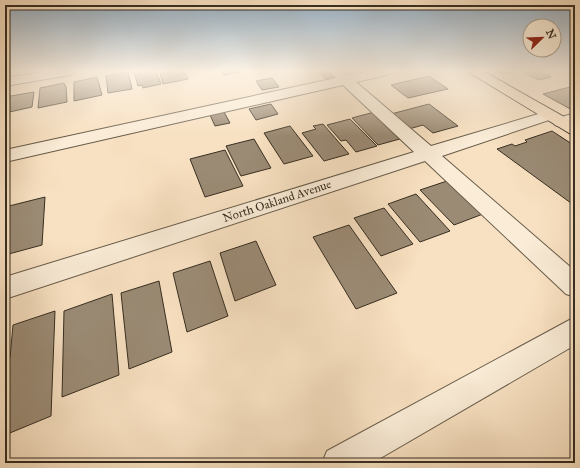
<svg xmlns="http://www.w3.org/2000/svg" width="580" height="468" font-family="'IM FELL Great Primer',serif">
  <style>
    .building { fill: #9b8b75; stroke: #372e21 }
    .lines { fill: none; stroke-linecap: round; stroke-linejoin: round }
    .minor-casing { stroke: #675b49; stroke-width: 2 }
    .major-casing { stroke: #372e21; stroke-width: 2 }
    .minor { fill: #faecd7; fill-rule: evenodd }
    .major { fill: #f8e1c2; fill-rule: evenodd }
    .labels { text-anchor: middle; stroke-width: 3; stroke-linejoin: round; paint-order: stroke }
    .street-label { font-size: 12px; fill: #372e21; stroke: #faecd7 }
  </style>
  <rect width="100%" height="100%" fill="#f8e1c2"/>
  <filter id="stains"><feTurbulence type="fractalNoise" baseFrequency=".005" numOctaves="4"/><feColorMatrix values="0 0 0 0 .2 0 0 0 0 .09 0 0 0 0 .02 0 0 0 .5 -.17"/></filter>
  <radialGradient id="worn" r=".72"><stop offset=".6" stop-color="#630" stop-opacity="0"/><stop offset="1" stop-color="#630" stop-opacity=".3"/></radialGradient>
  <path class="building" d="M 134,71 L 156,71 L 161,84 L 143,88 L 142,85 L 138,86 Z
    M 163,71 L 184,71 L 188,79 L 163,84 L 160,73 L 164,73 Z
    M 221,71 L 240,71 L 241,72 L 224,75 Z
    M 318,71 L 332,71 L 338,76 L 326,79 Z
    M 497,71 L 518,71 L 503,74 Z
    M 520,71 L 538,71 L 551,77 L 539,80 Z
    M 128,72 L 132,89 L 108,93 L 106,76 Z
    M 429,76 L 448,89 L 408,98 L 391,85 Z
    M 97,77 L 102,95 L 74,101 L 74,82 Z
    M 272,78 L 279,87 L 262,90 L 256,81 Z
    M 64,83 L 65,86 L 66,86 L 67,102 L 38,108 L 40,88 Z
    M 570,87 L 575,90 L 574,111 L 543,94 Z
    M 34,92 L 32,107 L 5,113 L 5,97 Z
    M 271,104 L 278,114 L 256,120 L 249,109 Z
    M 429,104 L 458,126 L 433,133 L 423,125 L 409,129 L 391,114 Z
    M 378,111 L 407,137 L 378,145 L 352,118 Z
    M 224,112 L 230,123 L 215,126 L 210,115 Z
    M 350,119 L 377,146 L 356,152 L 346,140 L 341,141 L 327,125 Z
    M 323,124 L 349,154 L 324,161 L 302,133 L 316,129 L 313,126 Z
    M 290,126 L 313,156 L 284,164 L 264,133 Z
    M 552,131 L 575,146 L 575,206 L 497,149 L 512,144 L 515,146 L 527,142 L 525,140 Z
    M 254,139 L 271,168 L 241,176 L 226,146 Z
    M 225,150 L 243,186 L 205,197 L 190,159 Z
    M 447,181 L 483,214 L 454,225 L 420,190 Z
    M 416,194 L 450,231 L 420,242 L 388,204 Z
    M 45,197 L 42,245 L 5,255 L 5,207 Z
    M 384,208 L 413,244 L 381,256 L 354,218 Z
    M 349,225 L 397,293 L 356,309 L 313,237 Z
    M 256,241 L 276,285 L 235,301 L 220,253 Z
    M 210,261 L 228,316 L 187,332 L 173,273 Z
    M 159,281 L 172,352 L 129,369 L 121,293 Z
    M 112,294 L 119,375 L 62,397 L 64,311 Z
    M 55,311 L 51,416 L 5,435 L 5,360 L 10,358 L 13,325 Z"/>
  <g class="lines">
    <defs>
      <path id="minor" d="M 48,71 L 77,71 L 70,75 L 5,86 L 5,78 Z
        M 333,71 L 343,71 L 349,75 L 370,71 L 392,71 L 391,74 L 356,82 L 431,146 L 545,112 L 555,112 L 558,115 L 555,118 L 442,156 L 575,271 L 575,297 L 566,294 L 425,161 L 5,299 L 5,277 L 414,152 L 343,85 L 5,162 L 5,150 L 336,78 L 331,73 Z
        M 575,113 L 575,123 L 561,127 L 555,125 L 553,122 L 555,119 Z
        M 575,317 L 575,345 L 372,463 L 322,463 L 327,451 Z"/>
      <path id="major" d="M 467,71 L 483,71 L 575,123 L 575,135 L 569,133 Z"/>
    </defs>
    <use href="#minor" class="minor-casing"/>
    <use href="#major" class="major-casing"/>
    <use href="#minor" class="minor"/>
    <use href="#major" class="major"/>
  </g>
  <linearGradient id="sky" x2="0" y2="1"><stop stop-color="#94aec3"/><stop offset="0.52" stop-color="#fcf2e4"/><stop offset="1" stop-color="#fcf2e4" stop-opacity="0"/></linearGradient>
  <rect width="580" height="136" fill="url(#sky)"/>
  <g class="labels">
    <g class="street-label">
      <text transform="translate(277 201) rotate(-18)" y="4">North Oakland Avenue</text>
    </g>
  </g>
  <rect width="580" height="468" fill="none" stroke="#f8e1c2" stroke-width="20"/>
  <rect x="6" y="6" width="568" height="456" fill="none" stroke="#372e21" stroke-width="2"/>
  <rect x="10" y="10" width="560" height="448" fill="none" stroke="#372e21"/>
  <g transform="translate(542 38) rotate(67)"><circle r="19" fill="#faecd7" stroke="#aca08e"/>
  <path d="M0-3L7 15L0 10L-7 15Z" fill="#8f2418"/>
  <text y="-6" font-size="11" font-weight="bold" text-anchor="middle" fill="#372e21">N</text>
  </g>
  <rect width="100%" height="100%" filter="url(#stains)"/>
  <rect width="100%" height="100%" fill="url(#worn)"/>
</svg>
